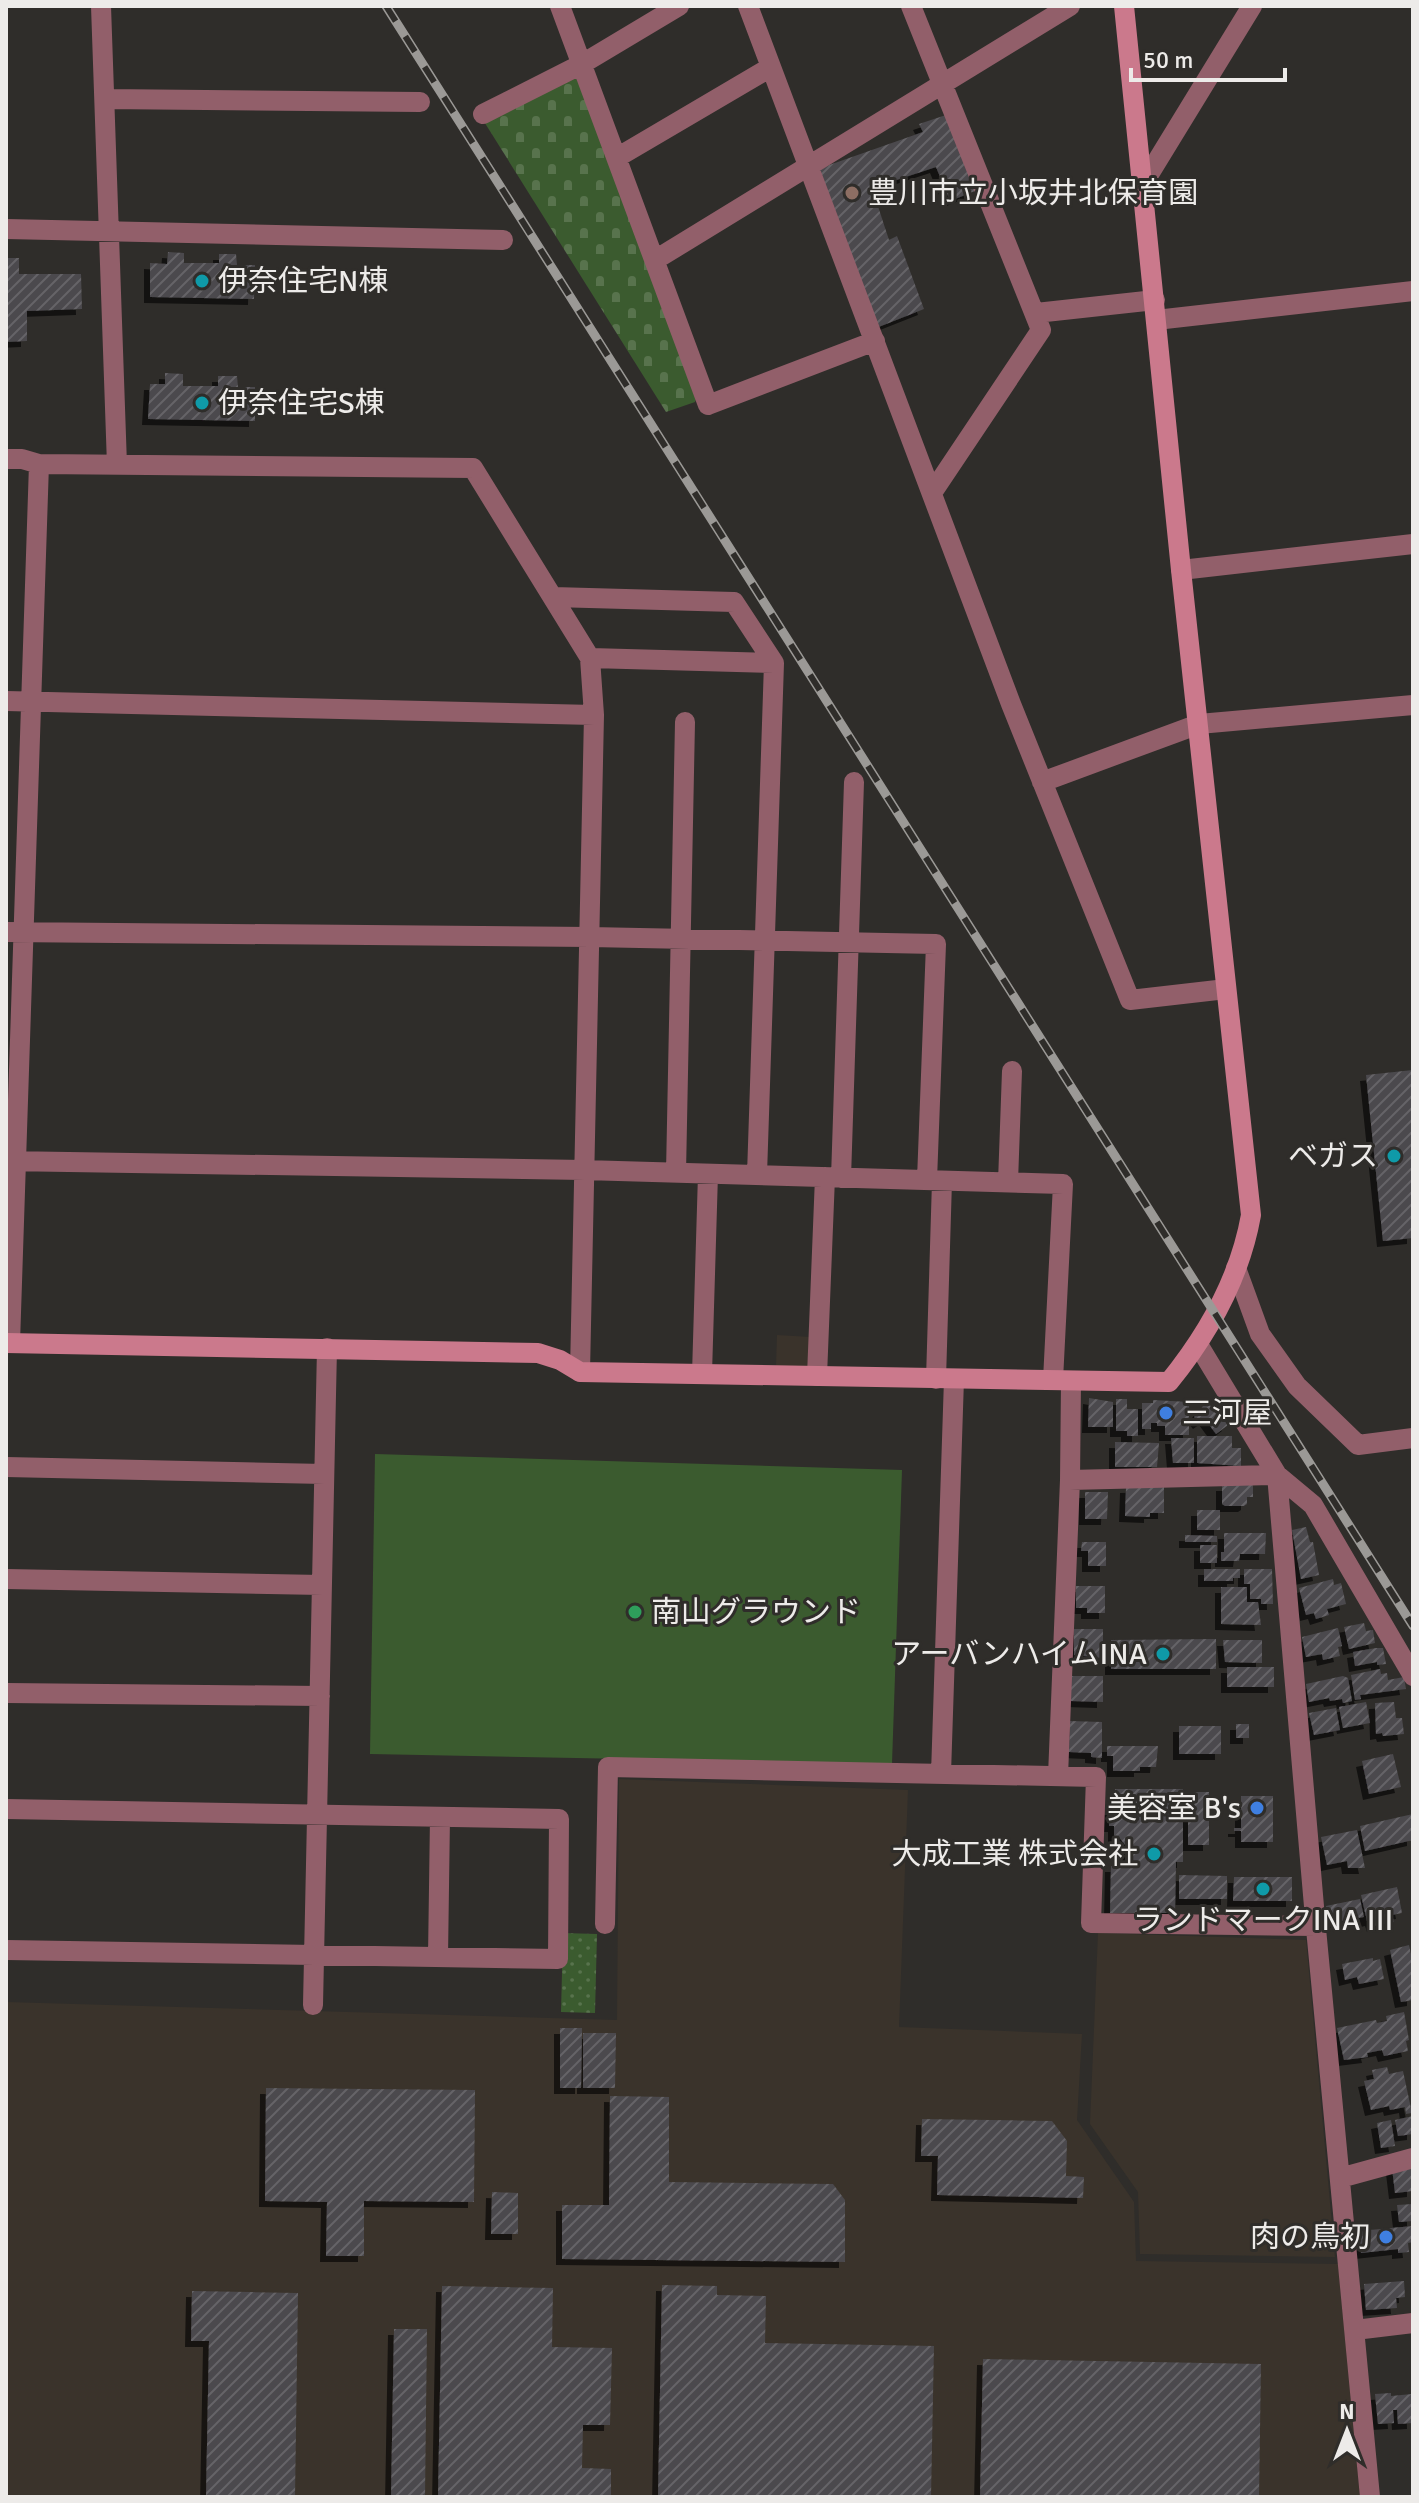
<svg xmlns="http://www.w3.org/2000/svg" width="1419" height="2503" font-family="Signika,'Noto Sans JP',sans-serif">
  <style>
    .built { fill: #3a332b }
    .green { fill: #3b5b2f }
    .cemetery { fill: url(#cemetery-stones) }
    .park { fill: url(#park-dots) }
    .building { fill: url(#building-hatch); filter: url(#shadow) }
    .lines { fill: none; stroke-linecap: round; stroke-linejoin: round }
    .street { stroke: #925f6a; stroke-width: 20 }
    .secondary { stroke: #cb798c; stroke-width: 20 }
    .rail-casing { stroke: #9b9996; stroke-width: 9 }
    .rail { stroke: #2f2d2a; stroke-width: 6; stroke-dasharray: 18; stroke-linecap: butt }
    .education-dot { fill: #8d6e63; stroke: #2f2d2a; stroke-width: 3 }
    .culture-dot { fill: #0f9aa8; stroke: #2f2d2a; stroke-width: 3 }
    .shop-dot { fill: #3f7fe0; stroke: #2f2d2a; stroke-width: 3 }
    .leisure-dot { fill: #2e9e5b; stroke: #2f2d2a; stroke-width: 3 }
    .labels { text-anchor: middle; stroke-width: 6; stroke-linejoin: round; paint-order: stroke }
    .poi-label { font-size: 30px; fill: #edebe9; stroke: #2f2d2a; text-anchor: start }
  </style>
  <defs>
    <pattern id="cemetery-stones" width="16" height="16" patternUnits="userSpaceOnUse" patternTransform="scale(2)"><rect width="16" height="16" fill="#3b5b2f"/><path d="M2 7V4a2 2 0 0 1 4 0v3zM10 15v-3a2 2 0 0 1 4 0v3z" fill="#58734d"/></pattern>
    <pattern id="park-dots" width="8" height="8" patternUnits="userSpaceOnUse" patternTransform="scale(2)"><rect width="8" height="8" fill="#3b5b2f"/><path d="M2 2h.1M6 6h.1" fill="none" stroke="#58734d" stroke-width="1.8" stroke-linecap="round"/></pattern>
    <pattern id="building-hatch" width="6" height="6" patternUnits="userSpaceOnUse" patternTransform="scale(2)"><rect width="6" height="6" fill="#4b494d"/><path d="M-1 1l2-2M0 6l6-6M5 7l2-2" fill="none" stroke="#656367"/></pattern>
    <filter id="shadow"><feDropShadow dx="-6" dy="6" stdDeviation="0" flood-color="#0009"/></filter>
  </defs>
  <rect width="100%" height="100%" fill="#2f2d2a"/>
  <path class="built" d="M 777,1335 L 811,1337 L 810,1367 L 776,1366 Z
    M 619,1779 L 908,1790 L 899,2027 L 1082,2034 L 1077,2120 L 1134,2202 L 1136,2261 L 1338,2264 L 1360,2497 L 6,2497 L 6,2002 L 617,2020 Z
    M 1098,1933 L 1306,1940 L 1335,2257 L 1140,2254 L 1138,2192 L 1090,2124 Z"/>
  <path class="green" d="M 375,1454 L 902,1470 L 892,1764 L 370,1754 Z"/>
  <path class="cemetery" d="M 575,74 L 698,393 L 695,402 L 666,412 L 483,120 Z"/>
  <path class="park" d="M 563,1933 L 597,1934 L 595,2013 L 561,2012 Z"/>
  <path class="building" d="M 946,115 L 975,191 L 950,201 L 936,167 L 872,188 L 889,240 L 897,236 L 924,309 L 876,328 L 815,170 L 923,132 L 919,124 Z
    M 168,252 L 184,253 L 184,263 L 219,263 L 219,254 L 236,254 L 237,265 L 255,265 L 254,299 L 150,297 L 150,263 L 167,264 Z
    M 6,258 L 19,258 L 19,274 L 81,274 L 82,309 L 27,311 L 27,341 L 6,342 Z
    M 165,373 L 183,374 L 183,386 L 218,386 L 218,376 L 237,376 L 238,387 L 255,387 L 255,421 L 148,419 L 150,384 L 165,384 Z
    M 1413,1070 L 1413,1238 L 1383,1241 L 1366,1075 Z
    M 1089,1398 L 1113,1402 L 1113,1427 L 1088,1427 Z
    M 1116,1399 L 1127,1399 L 1127,1409 L 1138,1409 L 1138,1436 L 1127,1436 L 1127,1431 L 1116,1431 Z
    M 1153,1400 L 1189,1402 L 1189,1435 L 1165,1435 L 1165,1426 L 1157,1426 L 1157,1423 L 1151,1423 L 1151,1429 L 1142,1429 L 1142,1403 L 1153,1403 Z
    M 1201,1403 L 1208,1403 L 1228,1425 L 1216,1434 L 1205,1419 L 1199,1423 L 1194,1417 L 1203,1406 Z
    M 1197,1436 L 1232,1436 L 1232,1448 L 1241,1448 L 1241,1466 L 1197,1463 Z
    M 1171,1438 L 1194,1438 L 1194,1463 L 1173,1463 Z
    M 1115,1442 L 1159,1443 L 1157,1467 L 1115,1467 Z
    M 1222,1485 L 1253,1485 L 1253,1497 L 1247,1497 L 1247,1504 L 1244,1506 L 1225,1506 L 1222,1504 Z
    M 1164,1486 L 1164,1513 L 1150,1513 L 1150,1517 L 1125,1516 L 1126,1487 Z
    M 1085,1492 L 1108,1492 L 1107,1519 L 1085,1519 Z
    M 1197,1510 L 1220,1510 L 1220,1530 L 1197,1530 Z
    M 1306,1527 L 1310,1542 L 1313,1542 L 1319,1575 L 1301,1579 L 1292,1530 Z
    M 1224,1533 L 1266,1533 L 1265,1554 L 1240,1554 L 1239,1561 L 1221,1561 L 1221,1552 L 1224,1552 Z
    M 1185,1535 L 1217,1536 L 1217,1542 L 1185,1542 Z
    M 1082,1542 L 1106,1542 L 1106,1566 L 1088,1566 L 1088,1551 L 1081,1551 Z
    M 1200,1545 L 1217,1545 L 1217,1563 L 1200,1563 Z
    M 1204,1569 L 1240,1569 L 1240,1578 L 1233,1578 L 1233,1581 L 1204,1581 Z
    M 1244,1569 L 1272,1569 L 1273,1604 L 1261,1604 L 1261,1599 L 1250,1599 L 1250,1584 L 1244,1584 Z
    M 1333,1579 L 1334,1585 L 1341,1583 L 1346,1604 L 1327,1609 L 1329,1615 L 1316,1619 L 1314,1613 L 1306,1615 L 1299,1588 Z
    M 1076,1586 L 1105,1586 L 1105,1613 L 1087,1613 L 1087,1608 L 1076,1608 Z
    M 1221,1587 L 1247,1587 L 1247,1602 L 1258,1602 L 1261,1625 L 1221,1624 Z
    M 1364,1623 L 1366,1631 L 1373,1630 L 1375,1643 L 1349,1649 L 1344,1627 Z
    M 1338,1628 L 1342,1646 L 1338,1647 L 1340,1656 L 1323,1660 L 1322,1654 L 1306,1657 L 1302,1637 Z
    M 1074,1629 L 1103,1629 L 1103,1658 L 1074,1655 Z
    M 1216,1639 L 1216,1669 L 1111,1669 L 1111,1640 Z
    M 1223,1640 L 1262,1640 L 1262,1663 L 1225,1662 Z
    M 1376,1648 L 1383,1648 L 1386,1664 L 1377,1665 L 1377,1662 L 1355,1666 L 1353,1652 Z
    M 1227,1667 L 1274,1667 L 1274,1687 L 1227,1687 Z
    M 1380,1669 L 1381,1674 L 1387,1673 L 1388,1680 L 1404,1677 L 1406,1689 L 1360,1695 L 1361,1699 L 1355,1700 L 1351,1675 Z
    M 1071,1676 L 1103,1676 L 1103,1702 L 1071,1701 Z
    M 1343,1676 L 1348,1678 L 1352,1701 L 1343,1703 L 1342,1699 L 1330,1701 L 1329,1698 L 1309,1702 L 1306,1684 Z
    M 1366,1702 L 1370,1723 L 1343,1728 L 1339,1707 Z
    M 1394,1702 L 1396,1718 L 1402,1718 L 1404,1734 L 1383,1736 L 1382,1733 L 1376,1734 L 1375,1703 Z
    M 1336,1708 L 1340,1730 L 1314,1735 L 1309,1713 Z
    M 1070,1721 L 1102,1722 L 1102,1758 L 1091,1757 L 1091,1753 L 1069,1752 Z
    M 1236,1724 L 1249,1724 L 1249,1738 L 1236,1738 Z
    M 1179,1726 L 1221,1726 L 1221,1754 L 1179,1754 Z
    M 1107,1746 L 1158,1746 L 1156,1767 L 1140,1767 L 1140,1771 L 1113,1771 L 1113,1756 L 1107,1756 Z
    M 1393,1754 L 1401,1787 L 1369,1794 L 1362,1761 Z
    M 1115,1789 L 1183,1789 L 1183,1862 L 1176,1862 L 1175,1913 L 1110,1913 L 1111,1866 L 1125,1866 L 1126,1846 L 1118,1836 L 1114,1836 L 1114,1826 L 1109,1826 L 1109,1809 L 1115,1809 Z
    M 1188,1792 L 1209,1792 L 1209,1845 L 1188,1845 Z
    M 1241,1796 L 1273,1796 L 1273,1842 L 1241,1842 L 1241,1831 L 1234,1831 L 1234,1828 L 1241,1828 Z
    M 1413,1814 L 1413,1840 L 1365,1851 L 1360,1826 Z
    M 1357,1830 L 1365,1868 L 1348,1868 L 1347,1861 L 1327,1865 L 1321,1837 Z
    M 1179,1875 L 1227,1876 L 1227,1899 L 1179,1899 Z
    M 1234,1877 L 1292,1877 L 1292,1901 L 1233,1901 Z
    M 1397,1887 L 1402,1913 L 1392,1915 L 1394,1922 L 1373,1926 L 1371,1920 L 1367,1921 L 1361,1895 Z
    M 1360,1899 L 1364,1917 L 1329,1923 L 1326,1906 Z
    M 1409,1945 L 1413,1963 L 1413,2000 L 1401,2002 L 1390,1950 Z
    M 1373,1958 L 1373,1961 L 1380,1959 L 1384,1979 L 1359,1984 L 1357,1977 L 1345,1980 L 1342,1964 Z
    M 1404,2012 L 1409,2040 L 1406,2041 L 1408,2051 L 1384,2056 L 1382,2050 L 1367,2053 L 1368,2057 L 1344,2060 L 1337,2028 L 1376,2020 L 1377,2023 L 1387,2021 L 1386,2016 Z
    M 560,2028 L 582,2028 L 581,2088 L 560,2088 Z
    M 583,2033 L 616,2033 L 615,2088 L 583,2088 Z
    M 1387,2067 L 1389,2074 L 1403,2071 L 1412,2113 L 1406,2114 L 1405,2107 L 1390,2110 L 1389,2106 L 1371,2110 L 1364,2081 L 1374,2079 L 1372,2070 Z
    M 266,2088 L 475,2090 L 474,2202 L 364,2201 L 364,2256 L 326,2256 L 327,2202 L 265,2201 Z
    M 610,2096 L 669,2097 L 669,2182 L 833,2184 L 845,2200 L 845,2262 L 562,2259 L 562,2205 L 609,2205 Z
    M 1413,2116 L 1413,2134 L 1398,2136 L 1395,2120 Z
    M 922,2119 L 1052,2121 L 1067,2141 L 1066,2176 L 1084,2177 L 1083,2198 L 937,2195 L 938,2156 L 921,2156 Z
    M 1391,2120 L 1395,2146 L 1381,2148 L 1377,2123 Z
    M 1413,2162 L 1413,2191 L 1395,2193 L 1392,2168 Z
    M 492,2192 L 518,2193 L 518,2234 L 491,2234 Z
    M 1413,2204 L 1413,2221 L 1399,2222 L 1397,2205 Z
    M 1413,2226 L 1413,2242 L 1408,2243 L 1409,2252 L 1398,2253 L 1398,2249 L 1361,2253 L 1359,2231 Z
    M 1404,2281 L 1405,2297 L 1396,2298 L 1397,2308 L 1366,2310 L 1364,2284 Z
    M 662,2285 L 717,2286 L 717,2295 L 766,2296 L 765,2343 L 934,2346 L 931,2497 L 658,2497 Z
    M 442,2286 L 553,2288 L 552,2347 L 612,2348 L 610,2425 L 583,2425 L 582,2468 L 611,2469 L 611,2497 L 438,2497 Z
    M 192,2291 L 298,2293 L 295,2497 L 206,2497 L 209,2341 L 191,2341 Z
    M 394,2329 L 427,2329 L 425,2497 L 391,2497 Z
    M 983,2359 L 1261,2364 L 1259,2497 L 980,2497 Z
    M 1391,2393 L 1391,2396 L 1412,2394 L 1413,2423 L 1398,2424 L 1397,2410 L 1393,2410 L 1394,2423 L 1378,2424 L 1375,2394 Z"/>
  <g class="lines">
    <path class="street" d="M 101,6 L 117,465
      M 560,6 L 708,405 L 875,341
      M 748,6 L 1011,704 L 1130,1000 L 1226,989
      M 911,6 L 1041,330 L 932,493
      M 105,99 L 420,102
      M 483,114 L 582,64 L 679,6
      M 618,157 L 771,67
      M 1143,184 L 1252,6
      M 6,229 L 503,240
      M 655,260 L 1070,6
      M 1036,313 L 1155,300
      M 1156,320 L 1413,291
      M 6,459 L 22,459 L 39,464 L 473,468 L 590,658 L 594,715 L 580,1372
      M 1181,570 L 1413,544
      M 553,597 L 734,602 L 774,663 L 757,1175
      M 590,658 L 774,663
      M 6,701 L 594,715
      M 1042,782 L 1199,724 L 1413,705
      M 6,932 L 590,937 L 936,944 L 927,1180
      M 6,1161 L 584,1170 L 1063,1184 L 1053,1380
      M 676,1173 L 685,722
      M 841,1178 L 854,782
      M 1008,1182 L 1012,1071
      M 1236,1268 L 1260,1334 L 1297,1386 L 1358,1445 L 1413,1438
      M 10,1343 L 39,464
      M 1199,1346 L 1277,1475 L 1313,1505 L 1413,1676
      M 702,1374 L 708,1174
      M 817,1376 L 825,1177
      M 936,1379 L 942,1181
      M 6,1467 L 324,1474
      M 1277,1475 L 1315,1918 L 1370,2497
      M 1070,1480 L 1277,1475
      M 6,1579 L 322,1585
      M 6,1693 L 320,1696
      M 941,1774 L 954,1379
      M 1058,1776 L 1070,1480 L 1071,1381
      M 6,1809 L 559,1819 L 558,1959 L 6,1950
      M 605,1924 L 608,1767 L 1096,1777 L 1091,1923 L 1316,1926
      M 438,1957 L 440,1817
      M 313,2005 L 327,1348
      M 1340,2178 L 1413,2158
      M 1355,2330 L 1413,2323"/>
    <path class="secondary" d="M 6,1343 L 538,1353 L 560,1360 L 580,1372 L 1169,1382 C 1208,1334 1240,1277 1251,1215 L 1181,570 L 1124,6"/>
    <defs>
      <path id="rail" d="M 386,6 L 1413,1626"/>
    </defs>
    <use href="#rail" class="rail-casing"/>
    <use href="#rail" class="rail"/>
  </g>
  <circle class="education-dot" cx="852" cy="193" r="8"/>
  <g class="culture-dot">
    <circle cx="202" cy="281" r="8"/>
    <circle cx="202" cy="403" r="8"/>
    <circle cx="1394" cy="1156" r="8"/>
    <circle cx="1163" cy="1654" r="8"/>
    <circle cx="1154" cy="1854" r="8"/>
    <circle cx="1263" cy="1889" r="8"/>
  </g>
  <g class="shop-dot">
    <circle cx="1166" cy="1413" r="8"/>
    <circle cx="1257" cy="1808" r="8"/>
    <circle cx="1386" cy="2237" r="8"/>
  </g>
  <circle class="leisure-dot" cx="635" cy="1612" r="8"/>
  <g class="labels">
    <g class="poi-label">
      <text x="868" y="203">豊川市立小坂井北保育園</text>
      <text x="218" y="291">伊奈住宅N棟</text>
      <text x="218" y="413">伊奈住宅S棟</text>
      <text x="1378" y="1166" text-anchor="end">ベガス</text>
      <text x="1182" y="1423">三河屋</text>
      <text x="651" y="1622">南山グラウンド</text>
      <text x="1147" y="1664" text-anchor="end">アーバンハイムINA</text>
      <text x="1241" y="1818" text-anchor="end">美容室 B's</text>
      <text x="1138" y="1864" text-anchor="end">大成工業 株式会社</text>
      <text x="1263" y="1930" text-anchor="middle">ランドマークINA III</text>
      <text x="1370" y="2247" text-anchor="end">肉の鳥初</text>
    </g>
  </g>
  <rect width="1419" height="2503" fill="none" stroke="#edebe9" stroke-width="16"/>
  <g transform="translate(1347 2431)" stroke="#2f2d2a" stroke-width="6" paint-order="stroke">
  <path d="M0-6L14 30L0 20L-14 30Z" fill="#edebe9"/>
  <text y="-12" font-size="22" font-weight="bold" text-anchor="middle" fill="#edebe9">N</text>
  </g>
  <path d="M1131 68v12h154v-12" fill="none" stroke="#edebe9" stroke-width="4"/>
  <text x="1143" y="68" font-size="24" fill="#edebe9" stroke="#2f2d2a" stroke-width="6" paint-order="stroke">50 m</text>
</svg>
